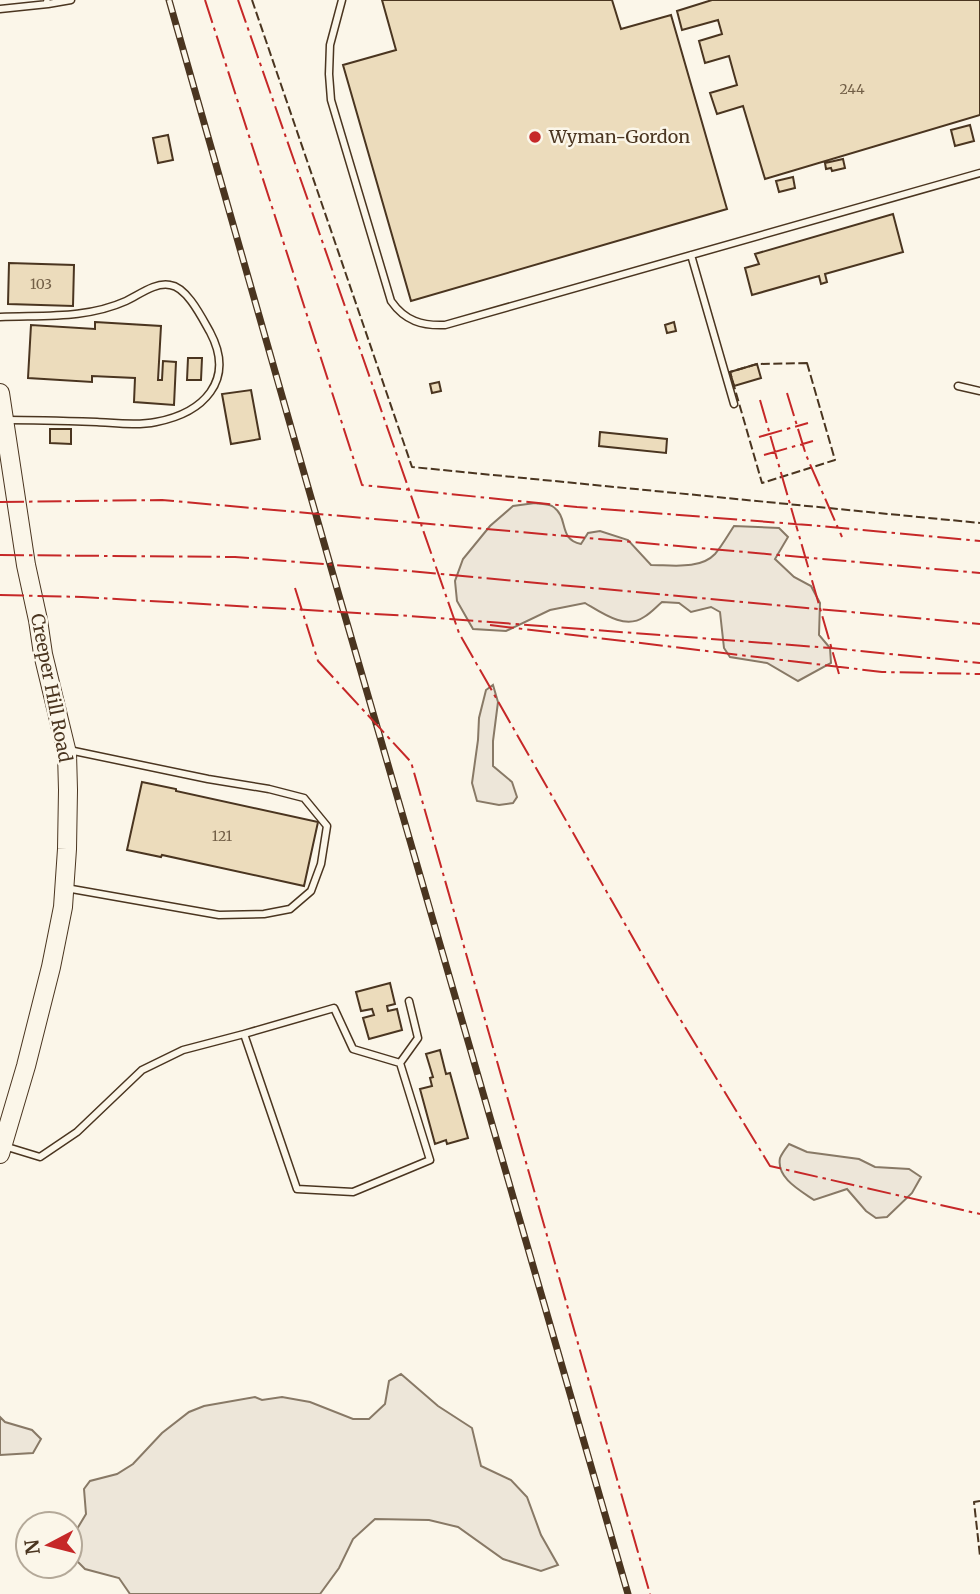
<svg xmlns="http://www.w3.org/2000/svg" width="980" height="1594" font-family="Merriweather,serif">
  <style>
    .green { fill: #ede6d9; stroke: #887966; stroke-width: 2 }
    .building { fill: #ecdcbc; stroke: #4a3520; stroke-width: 2 }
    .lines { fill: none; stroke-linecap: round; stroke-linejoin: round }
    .lane-casing { stroke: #4a3520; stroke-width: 9 }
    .secondary-casing { stroke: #4a3520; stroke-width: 20 }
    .lane { stroke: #fbf6e9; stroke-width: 6 }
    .secondary { stroke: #fbf6e9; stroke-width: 18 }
    .rail-casing { stroke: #4a3520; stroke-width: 7 }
    .rail { stroke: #fbf6e9; stroke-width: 4.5; stroke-dasharray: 13; stroke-linecap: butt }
    .fence { stroke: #4a3520; stroke-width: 2; stroke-dasharray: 9 3.5; stroke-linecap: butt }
    .power { stroke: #c62828; stroke-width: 2; stroke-dasharray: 24 5 3.5 5; stroke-linecap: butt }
    .poi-dot { fill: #c62828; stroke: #fbf6e9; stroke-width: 2.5 }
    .labels { text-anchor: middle; stroke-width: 5; stroke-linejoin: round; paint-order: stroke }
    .number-label { font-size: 14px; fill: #725f47 }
    .poi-label { font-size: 18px; fill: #4a3520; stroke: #fbf6e9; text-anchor: start }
    .street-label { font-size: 18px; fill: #4a3520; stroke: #fbf6e9 }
  </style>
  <rect width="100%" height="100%" fill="#fbf6e9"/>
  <path class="green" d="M 535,503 C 540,504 548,504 552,506 C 570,517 557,539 581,544 L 588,533 L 600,531 L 628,540 L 651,565 C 671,565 700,570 715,554 C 722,546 728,535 734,526 L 779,528 L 788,537 L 775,559 L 794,577 L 811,586 L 820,603 L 819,635 L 830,648 L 831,663 L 798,681 L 767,663 L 730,657 L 724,648 L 720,612 L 711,607 L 691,612 L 679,603 L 662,602 C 656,607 651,613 644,617 C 625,630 602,613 585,603 L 550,610 L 506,631 L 473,629 L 457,601 L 455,581 L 463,559 L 490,526 L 513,506 Z
    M 493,685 L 498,702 L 493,741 L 493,766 L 512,782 L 517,797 L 513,803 L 499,805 L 477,801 L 472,783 L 478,740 L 479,718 L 486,690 Z
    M 789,1144 L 807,1152 L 859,1159 L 875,1167 L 909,1169 L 921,1177 L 912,1193 L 887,1217 L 876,1218 L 866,1211 L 847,1189 L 814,1200 C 801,1191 776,1178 780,1158 C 782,1153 786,1148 789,1144 Z
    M 401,1374 L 438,1406 L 472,1428 L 481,1466 L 511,1480 L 527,1497 L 541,1535 L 558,1565 L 541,1571 L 503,1559 L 458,1527 L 429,1520 L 375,1519 L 353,1539 L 339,1568 L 320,1594 L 130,1594 L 119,1578 L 85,1569 L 78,1562 L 71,1539 L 86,1514 L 84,1489 L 90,1481 L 117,1474 L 133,1464 L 162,1433 L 189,1412 L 204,1406 L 255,1397 L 262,1400 L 282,1397 L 310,1402 L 353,1419 L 369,1419 L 385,1404 L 389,1381 Z
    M 0,1417 L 5,1422 L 32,1430 L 41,1439 L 33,1453 L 0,1455 Z"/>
  <path class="building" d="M 382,0 L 612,0 L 621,29 L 671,15 L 727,209 L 411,301 L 343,65 L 396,50 Z
    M 712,0 L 980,0 L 980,115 L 765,179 L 743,106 L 717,114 L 710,93 L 737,85 L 729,56 L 705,63 L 699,41 L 722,34 L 718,20 L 682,30 L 677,11 Z
    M 970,125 L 974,141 L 955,146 L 951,130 Z
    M 168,135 L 173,160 L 158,163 L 153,138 Z
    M 843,159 L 845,168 L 832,171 L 831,168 L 826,169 L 825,163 Z
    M 793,177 L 795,188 L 779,192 L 776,181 Z
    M 893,214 L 903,252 L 825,274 L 827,282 L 821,284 L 819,276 L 752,295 L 745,268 L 759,264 L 755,254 Z
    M 9,263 L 74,265 L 73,306 L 8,304 Z
    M 95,322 L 161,326 L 158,380 L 162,380 L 163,361 L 176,362 L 174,405 L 134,402 L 135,378 L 92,376 L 92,382 L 28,378 L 31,325 L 95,329 Z
    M 674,322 L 676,331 L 667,333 L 665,325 Z
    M 188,358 L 202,358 L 201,380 L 187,380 Z
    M 757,364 L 761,378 L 734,386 L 730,372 Z
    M 439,382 L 441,391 L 432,393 L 430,384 Z
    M 251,390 L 260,439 L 231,444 L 222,394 Z
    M 50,429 L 71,429 L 71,444 L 50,443 Z
    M 600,432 L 667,439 L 666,453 L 599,446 Z
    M 142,782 L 176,789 L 176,791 L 318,822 L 304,886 L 162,855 L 161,857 L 127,850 Z
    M 390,983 L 395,1004 L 387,1006 L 388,1011 L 397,1009 L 402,1030 L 369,1039 L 363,1018 L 374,1015 L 372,1009 L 361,1011 L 356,992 Z
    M 440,1050 L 446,1074 L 450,1073 L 468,1138 L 447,1144 L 446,1140 L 435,1144 L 420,1089 L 432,1086 L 430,1078 L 433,1077 L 426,1054 Z"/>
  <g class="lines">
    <defs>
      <path id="lane" d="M 342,0 L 330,45 L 329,74 L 331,100 L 391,301 C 405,321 422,326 445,325 L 980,173
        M 47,2 L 48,4 L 71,0
        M 0,9 L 48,4
        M 691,255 L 734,404
        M 0,317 C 43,315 86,319 126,301 C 139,295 155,282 170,285 C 187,287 202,318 210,332 C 236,381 203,413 156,422 C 137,426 116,423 97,422 C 67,421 37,420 7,420
        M 958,386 L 980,391
        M 66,888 L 219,915 L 264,914 L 290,909 L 311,891 L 321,864 L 327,826 L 304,798 L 269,789 L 208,779 L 69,750
        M 244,1034 L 334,1008 L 353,1049 L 400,1063
        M 4,1146 L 40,1157 L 77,1132 L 142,1070 L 183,1050 L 244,1034 L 297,1189 L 353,1192 L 430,1160 L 400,1063 L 418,1038 L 409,1001"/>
      <path id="secondary" d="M 0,393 L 26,565 L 38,620 L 43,654 L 67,753 L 68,790 L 67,849 L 63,907 L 51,967 L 26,1066 L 0,1154"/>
    </defs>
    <use href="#lane" class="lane-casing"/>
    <use href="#secondary" class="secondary-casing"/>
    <use href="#lane" class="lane"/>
    <use href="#secondary" class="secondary"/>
    <defs>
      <path id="rail" d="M 169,0 L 336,585 L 628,1594"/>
    </defs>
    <use href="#rail" class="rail-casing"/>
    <use href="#rail" class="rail"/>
    <path class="fence" d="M 252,0 L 412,467 L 980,523
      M 807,363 L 835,460 L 762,483 L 730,372 L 757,364 Z
      M 980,1501 L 974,1502 L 980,1556"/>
    <path class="power" d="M 205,0 L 362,485 L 577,507 L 820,526 L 980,541
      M 238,0 L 459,633 L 669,1001 L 770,1166 L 980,1214
      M 787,393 L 806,455 L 842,537
      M 760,400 L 839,674
      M 759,437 L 808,423
      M 764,455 L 813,441
      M 0,502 L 162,500 L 980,573
      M 0,555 L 235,557 L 398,570 L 980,624
      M 295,588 L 318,661 L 411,762 L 650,1594
      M 0,595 L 82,597 L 410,616 L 831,648 L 980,663
      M 490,625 L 882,672 L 980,674"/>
  </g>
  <circle class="poi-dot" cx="535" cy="137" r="7"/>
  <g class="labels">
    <g class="number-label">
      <text x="852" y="94">244</text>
      <text x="41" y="289">103</text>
      <text x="222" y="841">121</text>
    </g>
    <g class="poi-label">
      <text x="549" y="143">Wyman-Gordon</text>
    </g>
    <g class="street-label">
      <text transform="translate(51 688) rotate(79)" y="6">Creeper Hill Road</text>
    </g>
  </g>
  <g transform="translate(49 1545) rotate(263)"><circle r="33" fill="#fbf6e9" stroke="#b4a999" stroke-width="2"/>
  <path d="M0-5L12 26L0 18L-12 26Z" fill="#c62828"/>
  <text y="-10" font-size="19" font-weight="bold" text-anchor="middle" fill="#4a3520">N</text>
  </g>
</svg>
